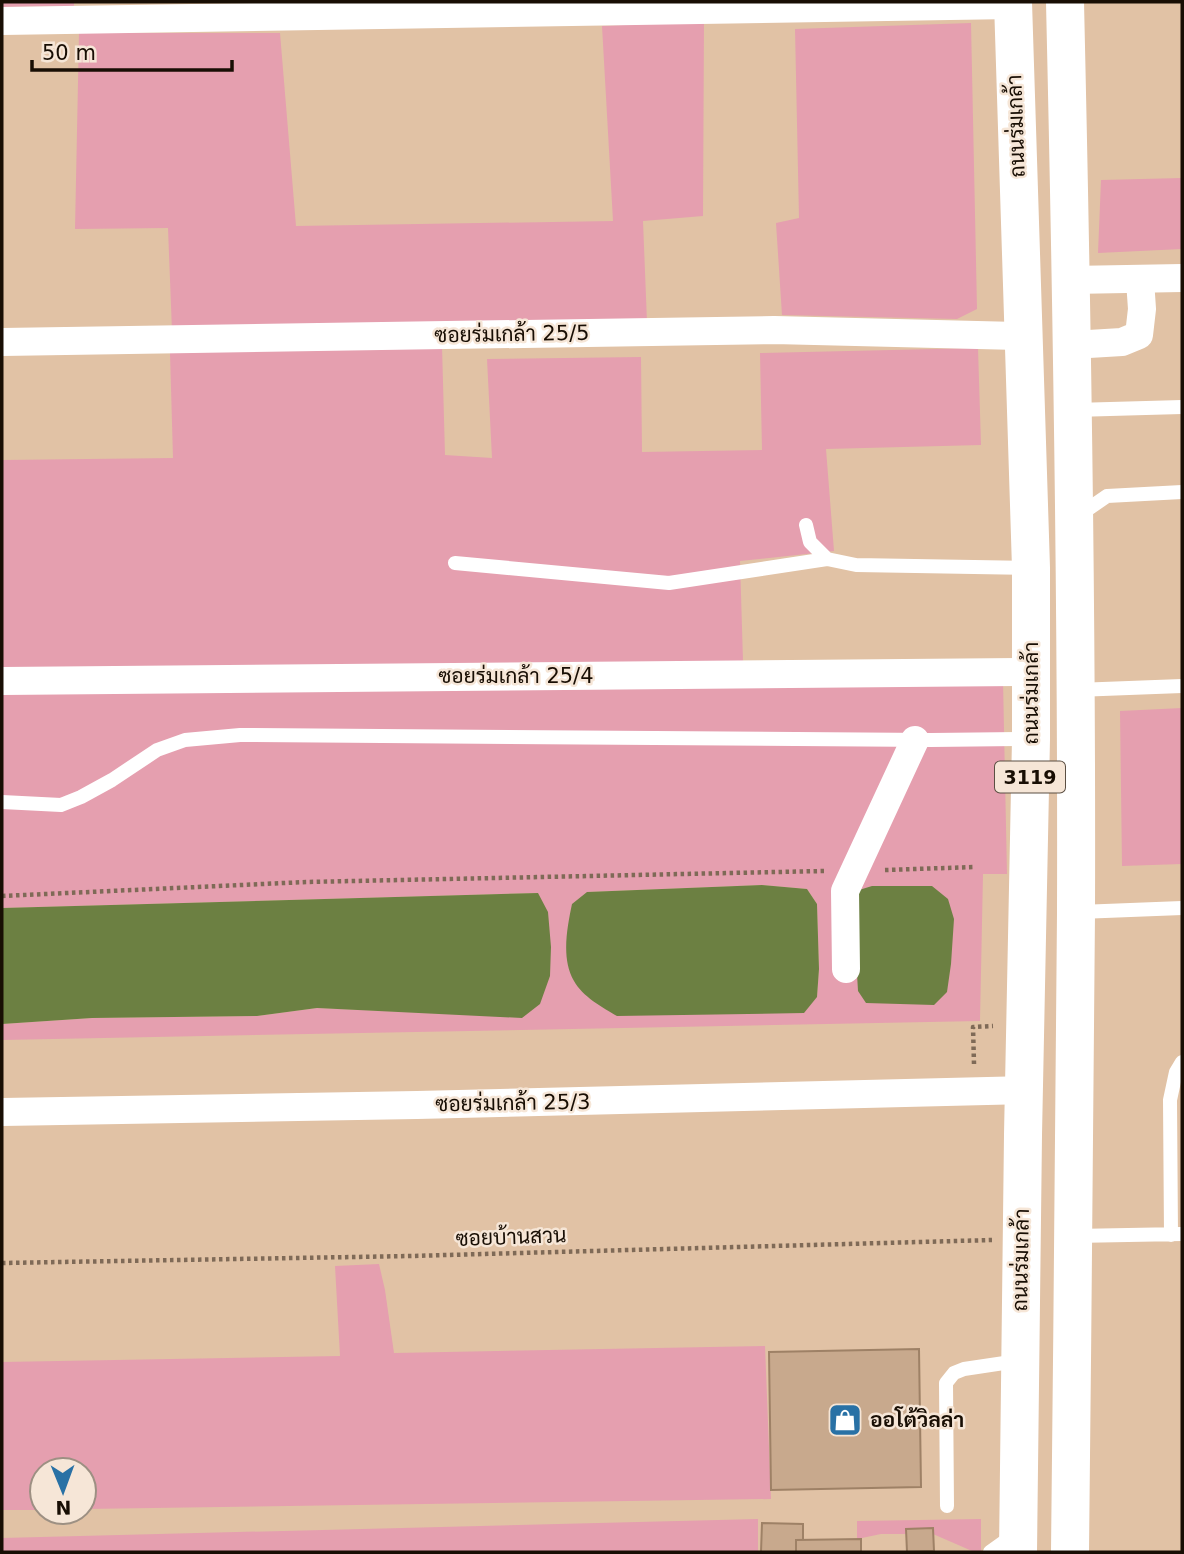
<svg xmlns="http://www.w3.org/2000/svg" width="1184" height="1554" font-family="'DejaVu Sans',Sarabun,sans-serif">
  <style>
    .green { fill: #e59faf; fill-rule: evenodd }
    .water { fill: #6c8042 }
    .building { fill: #c8a98d; stroke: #9e8166; stroke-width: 2 }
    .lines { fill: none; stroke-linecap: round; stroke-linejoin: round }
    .path { stroke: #7f6a57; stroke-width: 4.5; stroke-dasharray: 3.5 3.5; stroke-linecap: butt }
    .service { stroke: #fff; stroke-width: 14 }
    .minor { stroke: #fff; stroke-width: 28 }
    .primary { stroke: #fff; stroke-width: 38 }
    .labels { text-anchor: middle; stroke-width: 5; stroke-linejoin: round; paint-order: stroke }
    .shield { fill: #f6e6d7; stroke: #5b4f43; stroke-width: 2 }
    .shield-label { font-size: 19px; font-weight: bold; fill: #180e04 }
    .street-label { font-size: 21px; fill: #180e04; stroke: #f6e6d7 }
    .poi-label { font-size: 21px; font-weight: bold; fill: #180e04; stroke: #f6e6d7; text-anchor: start }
  </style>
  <rect width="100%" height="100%" fill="#e1c2a5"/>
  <path class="green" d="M 2,2 L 74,2 L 74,6 L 2,7 Z
    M 704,21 L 703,216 L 643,221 L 647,322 L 172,331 L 168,228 L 75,229 L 79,33 L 280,33 L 296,226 L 613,221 L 602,26 Z
    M 971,23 L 977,309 L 957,319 L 782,315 L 776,223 L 799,218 L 795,29 Z
    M 1182,178 L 1182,249 L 1098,253 L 1101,180 Z
    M 442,346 L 445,455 L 492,458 L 487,359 L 641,357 L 642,452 L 762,450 L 760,353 L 978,348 L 981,445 L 826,449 L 834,551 L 740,561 L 743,661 L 2,671 L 2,460 L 173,458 L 170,353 Z
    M 1003,681 L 1007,874 L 983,874 L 980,1021 L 2,1040 L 2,1024 L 92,1018 L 257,1016 L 317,1008 L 522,1017 L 538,893 L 2,908 L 2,692 ZM 762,885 L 807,889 L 817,904 L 819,969 L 817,997 L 587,892 ZM 872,886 L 932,886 L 854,923 Z
    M 1182,708 L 1182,864 L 1122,866 L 1120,711 Z
    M 379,1264 L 385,1290 L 394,1353 L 765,1346 L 771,1499 L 84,1509 L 84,1470 L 42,1470 L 42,1510 L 2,1510 L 2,1362 L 340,1356 L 335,1266 Z
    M 758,1519 L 758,1552 L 2,1552 L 2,1538 Z
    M 981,1519 L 981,1551 L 972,1551 L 933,1534 L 881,1534 L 857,1539 L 857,1521 Z"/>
  <path class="water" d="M 762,885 L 807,889 L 817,904 L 819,969 L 817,997 L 804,1013 L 617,1016 C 603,1008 582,996 574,981 C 561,959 567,928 572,904 L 587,892 Z
    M 872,886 L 932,886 L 948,899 L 954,919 L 951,964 L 947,992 L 934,1005 L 866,1003 L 858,991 L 854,923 L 859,890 Z
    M 538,893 L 548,912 L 551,947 L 550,976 L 540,1004 L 522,1018 L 317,1008 L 257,1016 L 92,1018 L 2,1024 L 2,908 Z"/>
  <path class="building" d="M 919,1349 L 921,1487 L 771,1490 L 769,1352 Z
    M 762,1523 L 803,1524 L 803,1540 L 796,1540 L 796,1552 L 761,1552 Z
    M 933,1528 L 934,1551 L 907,1552 L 906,1529 Z
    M 861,1539 L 861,1552 L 796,1552 L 796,1540 Z"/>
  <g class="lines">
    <path class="path" d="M 885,870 L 975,867
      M 2,896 L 306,882 L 824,871
      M 974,1064 L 973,1027 L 993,1026
      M 2,1263 L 411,1256 L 992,1240"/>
    <path class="service" d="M 1074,410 L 1182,407
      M 1078,516 L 1107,496 L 1182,492
      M 806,525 L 810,542 L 827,559 L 856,565 L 1030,568
      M 455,563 L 669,583 L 827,559
      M 1076,690 L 1182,686
      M 2,802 L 61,805 L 81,797 L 112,780 L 157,750 L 185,740 L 240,735 L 931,740 L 1030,739
      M 1079,912 L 1182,908
      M 1171,1235 L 1170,1100 L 1176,1072 L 1182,1062
      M 1074,1236 L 1182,1234
      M 947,1506 L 946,1383 L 954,1373 L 964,1369 L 1018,1361
      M 990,1552 L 1011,1537"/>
    <path class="minor" d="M 2,21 L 1013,5
      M 1071,280 L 1182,278
      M 2,342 L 774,330 L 1023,336
      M 1072,345 L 1122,342 L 1139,335 L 1142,309 L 1140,280
      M 2,681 L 1031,672
      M 846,969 L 845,891 L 915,740
      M 2,1112 L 417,1105 L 1024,1090"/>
    <path class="primary" d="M 1013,2 L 1031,568 L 1031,739 L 1023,1135 L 1018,1552
      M 1065,2 C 1072,306 1077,609 1076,913 C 1075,1126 1072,1339 1070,1552"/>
  </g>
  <defs>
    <symbol id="shop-square" viewBox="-11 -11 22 22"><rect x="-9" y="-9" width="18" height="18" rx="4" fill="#2971a5" stroke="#f6e6d7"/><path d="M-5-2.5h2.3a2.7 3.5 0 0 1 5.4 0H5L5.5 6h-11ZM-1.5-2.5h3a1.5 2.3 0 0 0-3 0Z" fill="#fff"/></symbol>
  </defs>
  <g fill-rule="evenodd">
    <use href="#shop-square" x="826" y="1401" width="38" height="38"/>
  </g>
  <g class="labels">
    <rect class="shield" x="995" y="761.5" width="70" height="31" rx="5"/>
    <g class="shield-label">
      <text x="1030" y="784">3119</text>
    </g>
    <g class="street-label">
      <text transform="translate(1016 126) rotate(-92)" y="7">ถนนร่มเกล้า</text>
      <text transform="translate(512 334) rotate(-1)" y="7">ซอยร่มเกล้า 25/5</text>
      <text x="516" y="683">ซอยร่มเกล้า 25/4</text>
      <text transform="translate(1031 693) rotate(-90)" y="7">ถนนร่มเกล้า</text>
      <text transform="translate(513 1103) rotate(-1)" y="7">ซอยร่มเกล้า 25/3</text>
      <text transform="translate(511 1237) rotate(-2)" y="7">ซอยบ้านสวน</text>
      <text transform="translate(1021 1260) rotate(-89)" y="7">ถนนร่มเกล้า</text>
    </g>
    <g class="poi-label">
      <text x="870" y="1427">ออโต้วิลล่า</text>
    </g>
  </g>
  <rect width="1184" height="1554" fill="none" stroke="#180e04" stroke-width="7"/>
  <g transform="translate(63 1491) rotate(179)"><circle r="33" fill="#f6e6d7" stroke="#9d9083" stroke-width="2"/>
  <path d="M0-5L12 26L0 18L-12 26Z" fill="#2971a5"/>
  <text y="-10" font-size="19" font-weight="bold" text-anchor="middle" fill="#180e04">N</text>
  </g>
  <path d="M32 60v10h200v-10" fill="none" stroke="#180e04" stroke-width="3.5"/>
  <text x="42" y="60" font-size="21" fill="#180e04" stroke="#f6e6d7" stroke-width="5" paint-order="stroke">50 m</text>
</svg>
